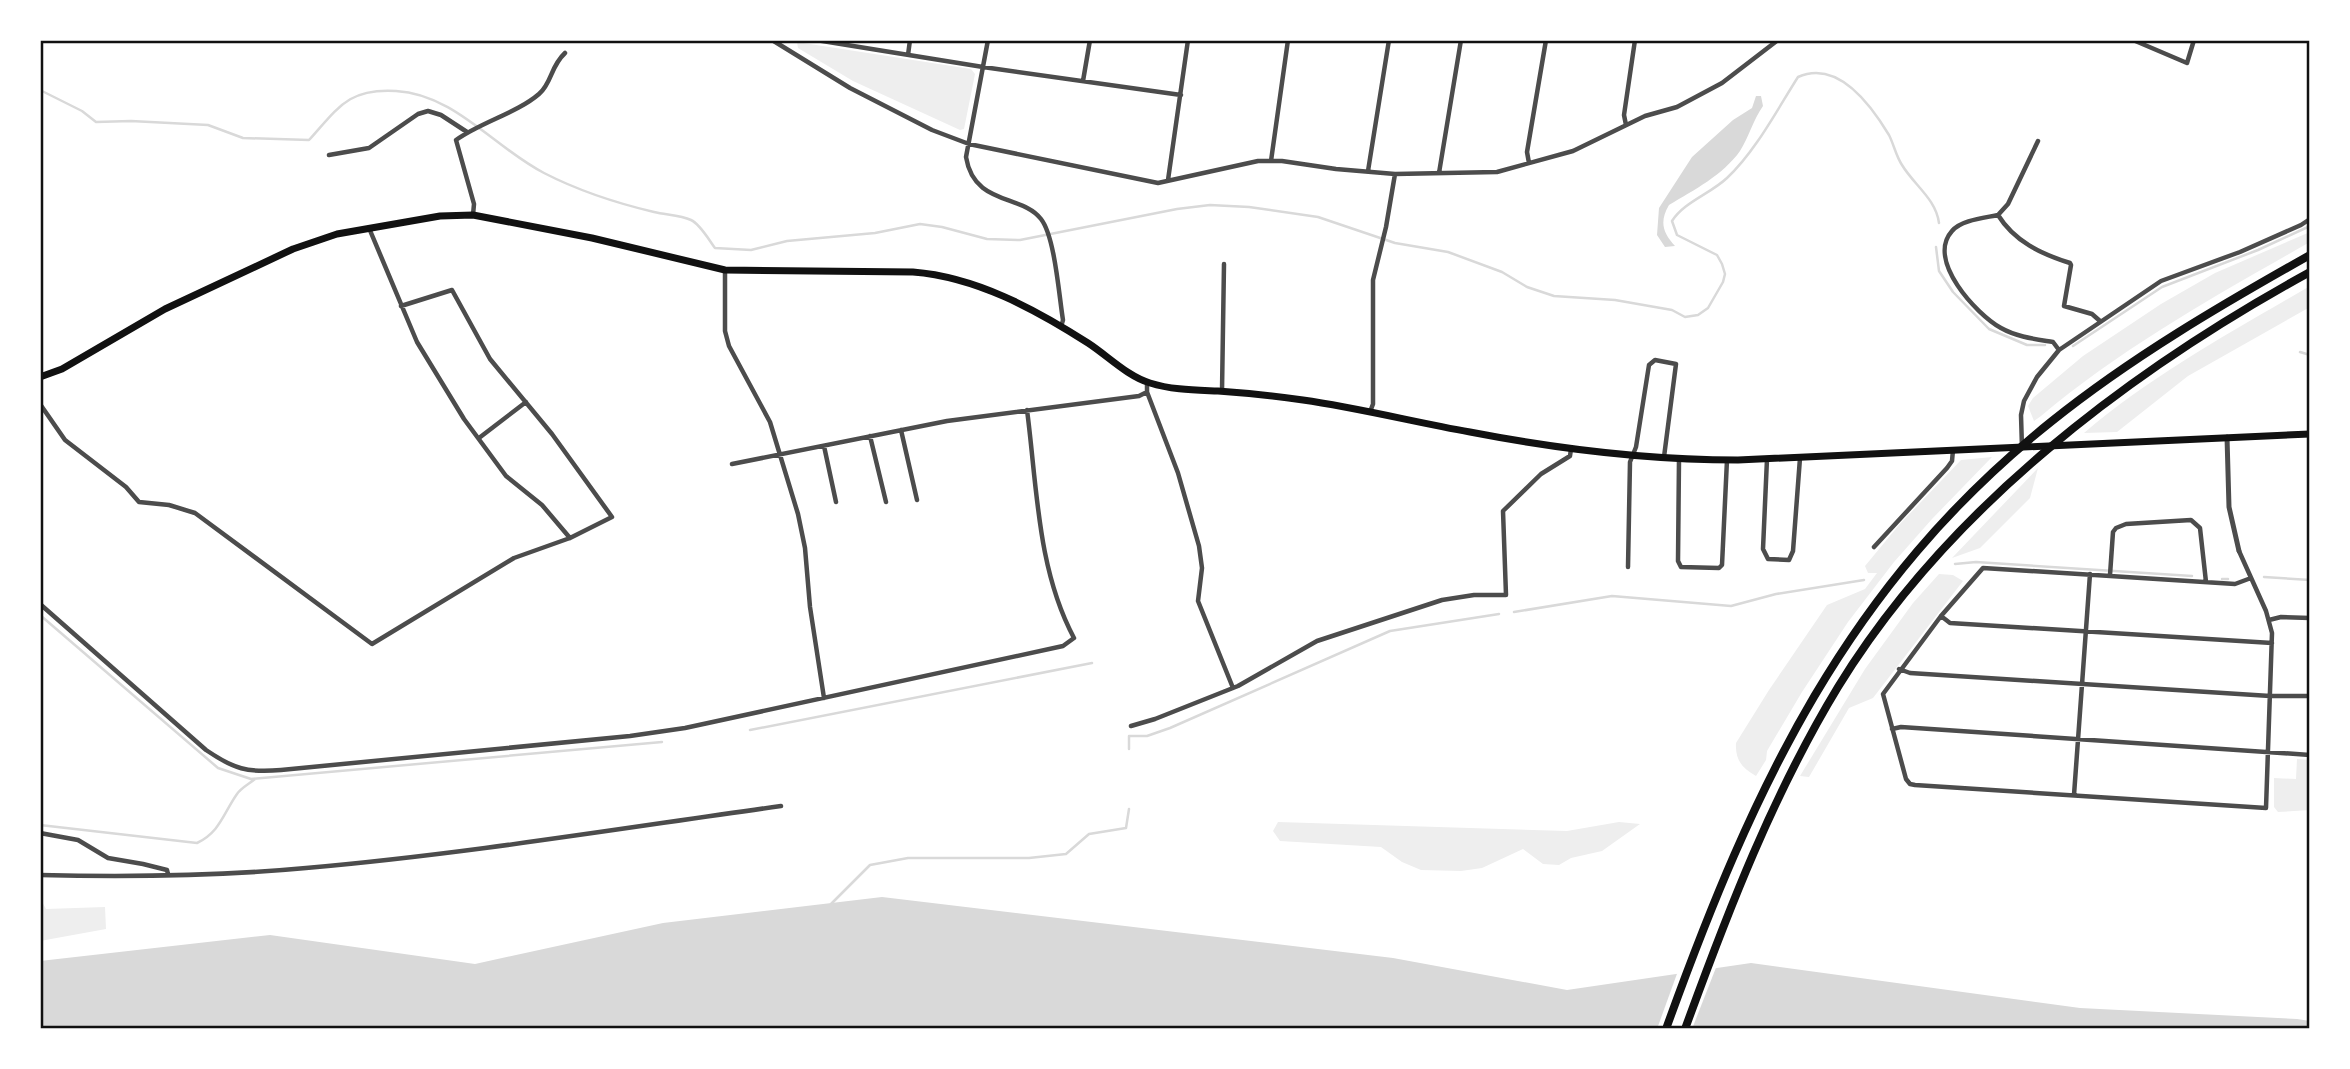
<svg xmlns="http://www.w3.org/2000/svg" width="2350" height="1069" font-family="'Exo 2',sans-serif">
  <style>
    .green { fill: #eee }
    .water { fill: #d9d9d9 }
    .pier { fill: #fff }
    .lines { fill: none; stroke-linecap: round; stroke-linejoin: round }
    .stream { stroke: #d9d9d9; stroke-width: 2.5 }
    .minor { stroke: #4c4c4c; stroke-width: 4.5 }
    .tertiary { stroke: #4c4c4c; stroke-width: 5 }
    .primary { stroke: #111; stroke-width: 7 }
    .motorway { stroke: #111; stroke-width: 8 }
    .neatline { fill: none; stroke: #111; stroke-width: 2.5 }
  </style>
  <rect width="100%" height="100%" fill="#fff"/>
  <path class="green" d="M 797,42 L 971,69 L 975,74 L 964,129 L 960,130 L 853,81 L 798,48 Z
    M 2310,232 L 2310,242 C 2217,295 2123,347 2041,416 L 2034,421 L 2028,406 L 2033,398 L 2083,356 L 2161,304 L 2215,273 Z
    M 2310,286 L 2310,307 L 2188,376 L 2117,432 L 2084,433 C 2152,375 2233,331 2310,286 Z
    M 1992,457 L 1932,519 L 1894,562 L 1848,622 L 1802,692 L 1767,751 L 1766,760 L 1756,776 C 1742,768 1735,760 1736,743 L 1769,690 L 1827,605 L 1865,589 L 1877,573 L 1868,573 L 1865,566 L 1899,525 L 1961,460 Z
    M 2038,468 L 2030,498 L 1980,548 L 1952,558 Z
    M 1939,574 L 1953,575 L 1963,581 L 1873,698 L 1849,708 L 1809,777 L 1800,776 L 1865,669 L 1913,603 Z
    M 2297,759 L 2310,760 L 2310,810 L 2278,812 L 2274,807 L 2274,778 L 2296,779 Z
    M 1278,822 L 1567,831 L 1619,822 L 1640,824 L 1602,851 L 1571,858 L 1559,865 L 1543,864 L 1523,849 L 1482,868 L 1461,871 L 1421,870 L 1402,862 L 1381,847 L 1280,841 L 1273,831 Z
    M 40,898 L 46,909 L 105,907 L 106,929 L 40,941 Z"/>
  <path class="water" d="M 1756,96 L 1761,96 L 1763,106 C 1753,120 1749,137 1740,151 C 1723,175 1694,190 1669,205 C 1659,222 1663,233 1675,246 L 1665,247 L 1657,235 L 1659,208 L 1692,157 L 1733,120 L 1752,108 Z
    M 882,897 L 1393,958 L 1567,990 L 1751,963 L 2080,1008 L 2297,1019 L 2310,1021 L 2310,1029 L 40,1029 L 40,961 L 270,935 L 475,964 L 663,923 Z"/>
  <path class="pier" d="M 1717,965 L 1692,1029 L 1657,1029 L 1678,971 Z"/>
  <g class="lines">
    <path class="stream" d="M 40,90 L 82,111 L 96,122 L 131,121 L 208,125 L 243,138 L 309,140 C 338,108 348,88 396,91 C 454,94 495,148 544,173 C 579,191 616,203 654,212 C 666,215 680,215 691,220 C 700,224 709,240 715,248 L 751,250 L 787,241 L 875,233 L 920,224 L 942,227 L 987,239 L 1020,240 L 1177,209 L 1210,205 L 1249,207 L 1318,217 L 1395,243 L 1448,252 L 1502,272 L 1527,287 L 1554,296 L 1615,300 L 1672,310 L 1685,317 L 1698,315 L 1708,308 L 1723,282 L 1725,274 L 1722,264 L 1717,255 L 1677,235 L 1672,221 C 1684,202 1710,194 1727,178 C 1755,152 1777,110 1798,77 C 1838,59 1871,105 1889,135 C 1894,145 1896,156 1902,165 C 1914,185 1936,199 1939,223
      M 1936,247 L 1939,271 L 1953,292 L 1989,329 L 2027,345 L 2045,345
      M 2073,346 L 2162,287 L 2258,250 L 2310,226
      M 2300,352 L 2310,355
      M 1955,564 L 1976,562 L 2192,576
      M 2264,577 L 2310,580
      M 2222,579 L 2228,579
      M 1514,612 L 1612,596 L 1731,606 L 1776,594 L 1864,580
      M 40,615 L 218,768 L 251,779 L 662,742
      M 750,730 L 1092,663
      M 1129,749 L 1129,736 L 1147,736 L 1170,728 L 1390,631 L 1499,614
      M 40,825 L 197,843 C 220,832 223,814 237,794 C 241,788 249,784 255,779
      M 831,904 L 870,865 L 908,858 L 1029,858 L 1066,854 L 1089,834 L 1126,828 L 1129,809"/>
    <path class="minor" d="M 772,40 L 850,88 L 932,130 L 969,144 L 1158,183 L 1258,161 L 1282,161 L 1336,169 L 1395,174 L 1497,172 L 1573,151 L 1645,116 L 1677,107 L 1722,83 L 1778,40
      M 816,40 L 983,67 L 1181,95
      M 988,40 L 966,157 C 974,206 1022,194 1041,219 C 1055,237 1059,296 1063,320 L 1061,327
      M 2133,40 L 2187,63 L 2194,40
      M 908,55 L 910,40
      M 1083,81 L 1090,40
      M 1626,125 L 1624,115 L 1635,40
      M 2038,141 L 2008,204 L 1998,215 C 1984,218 1961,220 1952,231 C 1926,260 1976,314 2001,328 C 2017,337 2035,339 2053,342 L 2059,350
      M 329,155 L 369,148 L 418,114 L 428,111 L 441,115 L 467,132
      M 1271,161 L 1288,40
      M 1529,163 L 1527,152 L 1546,40
      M 1368,171 L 1389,40
      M 1439,173 L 1461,40
      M 1168,180 L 1188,40
      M 473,215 L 474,204 L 456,140 C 481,122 517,113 539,94 C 552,83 550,67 565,53
      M 1998,215 C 2014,241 2041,254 2070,263 L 2071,265 L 2064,306 L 2092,314 L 2100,321
      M 369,228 L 417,342 L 464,419 L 506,476 L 542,505 L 570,538
      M 725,270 L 725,331 L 729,346 L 770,422 L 798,514 L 805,548 L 810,607 L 824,698
      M 1147,382 L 1147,392 L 1178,473 L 1199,546 L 1202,568 L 1198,601 L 1233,688
      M 1222,391 L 1224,264
      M 40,404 L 65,440 L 126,487 L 139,502 L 169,505 L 195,513 L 372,644 L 514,558 L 570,538 L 612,517 L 552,434 L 490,359 L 452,290 L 401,306
      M 1370,412 L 1373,404 L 1373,280 L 1386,227 L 1395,174
      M 901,430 L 917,500
      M 870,436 L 886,502
      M 479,438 L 526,402
      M 824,446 L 836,502
      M 2022,448 L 2021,415 L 2024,401 L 2037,377 L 2059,350 L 2161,281 L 2240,252 L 2301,225 L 2310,219
      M 1679,459 L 1678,561 L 1681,567 L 1719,568 L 1722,565 L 1727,460
      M 1767,459 L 1763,549 L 1768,559 L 1789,560 L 1793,551 L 1800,458
      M 732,464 L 947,421 L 1139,396 L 1147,392
      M 1874,547 L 1947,468 L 1952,461 L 1953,450
      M 2239,551 L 2266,611 L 2272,633 L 2266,808 L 1915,785 L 1910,784 L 1906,779 L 1883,694 L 1941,616 L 1983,568 L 2235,584 L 2251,578
      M 1628,567 L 1630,462 L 1636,447 L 1649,365 L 1655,360 L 1676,364 L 1664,457
      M 2110,575 L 2113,532 L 2116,528 L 2126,524 L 2191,520 L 2200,528 L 2206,582
      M 40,604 L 206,750 C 234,769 247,773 281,770 L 630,736 L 685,728 L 1063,646 L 1074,638 C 1037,569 1037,485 1027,410
      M 1941,616 L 1950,623 L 2272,643
      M 2269,620 L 2281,617 L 2310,618
      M 1899,669 L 1910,673 L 2270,696 L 2310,696
      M 1131,726 L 1155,719 L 1238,686 L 1317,641 L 1442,600 L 1474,595 L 1506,595 L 1503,511 L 1541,474 L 1570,456 L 1571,449
      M 1892,729 L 1901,727 L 2310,755
      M 2074,795 L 2090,574
      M 40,833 L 78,840 L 108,858 L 143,864 L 167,870 L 168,874
      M 40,875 C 126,877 221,876 306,868 C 465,854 623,828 781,806"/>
    <path class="tertiary" d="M 2227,437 L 2229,507 L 2239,551"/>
    <path class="primary" d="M 40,377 L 62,369 L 165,309 L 293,249 L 337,234 L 440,216 L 473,215 L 592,238 L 725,270 L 913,272 C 976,277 1035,309 1088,343 C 1108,356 1127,376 1150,383 C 1172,390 1195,390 1218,391 C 1247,393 1275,396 1303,400 C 1359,408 1414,422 1470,432 C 1558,449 1648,460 1738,460 L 2310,434"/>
    <path class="motorway" d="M 1666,1029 C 1753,788 1846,585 2052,421 C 2132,357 2221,305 2310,255
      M 1685,1029 C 1728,911 1773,794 1838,687 C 1947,509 2129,371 2310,272"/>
  </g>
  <rect width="2350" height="1069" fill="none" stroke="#ffffff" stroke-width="84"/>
  <rect x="42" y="42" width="2266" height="985" class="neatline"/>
</svg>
